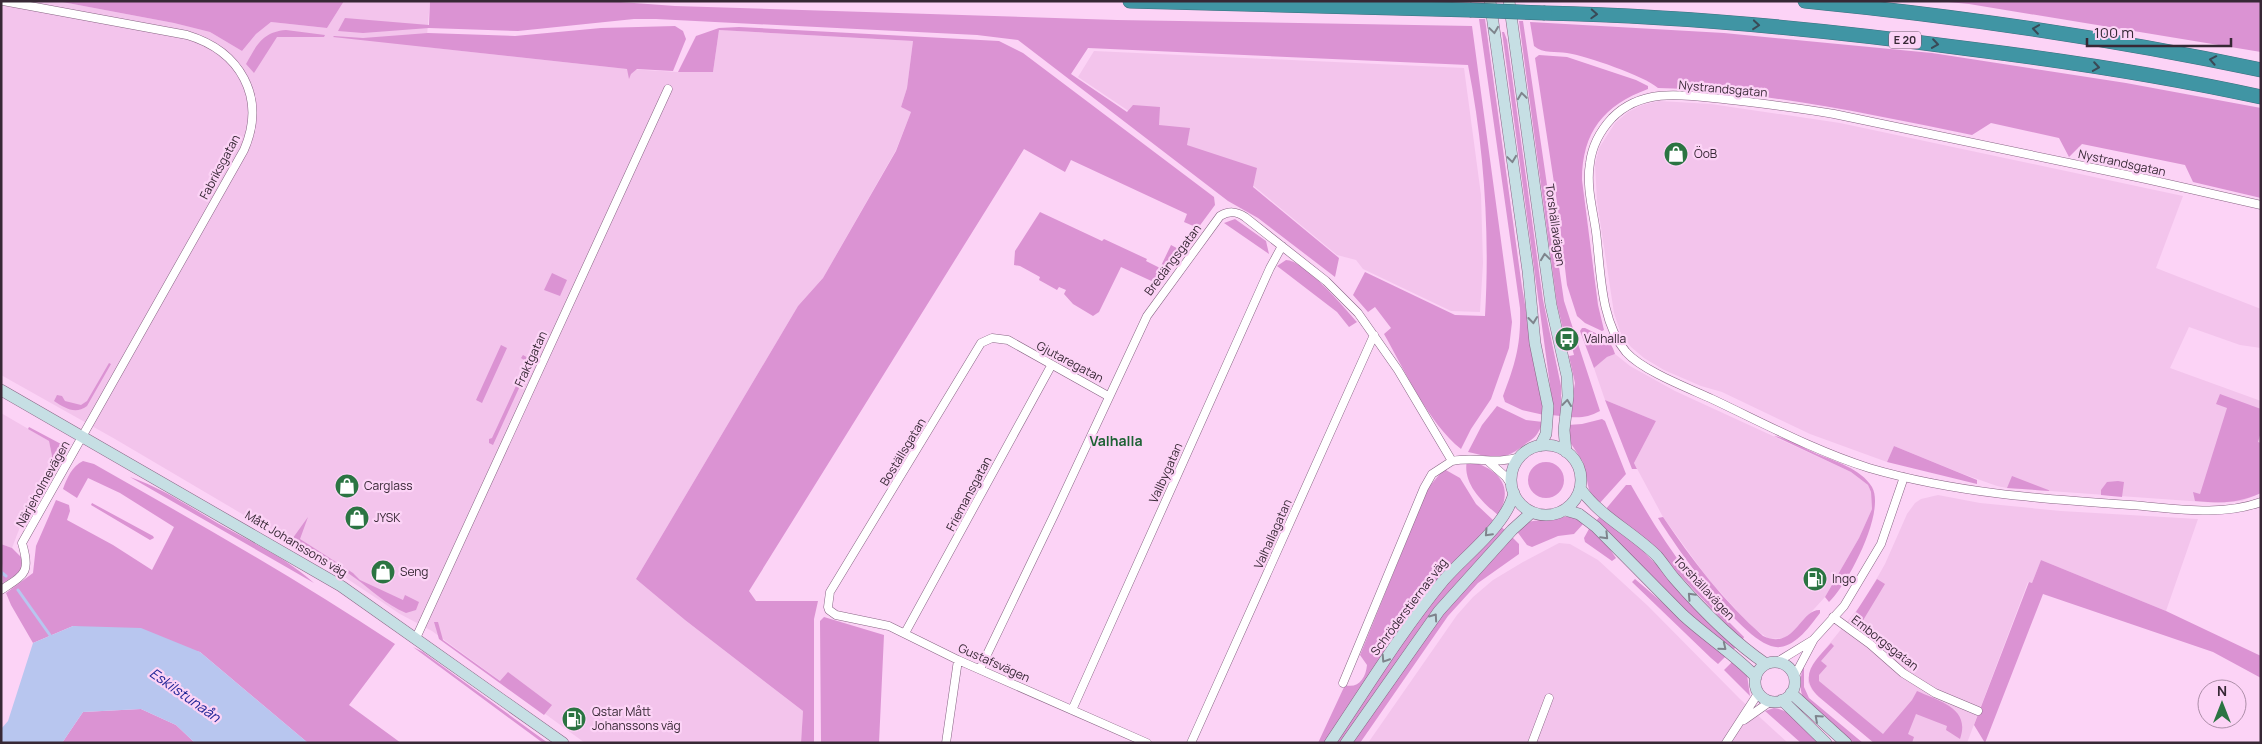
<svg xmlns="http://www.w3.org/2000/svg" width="2262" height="744" font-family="Manrope,sans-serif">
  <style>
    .built { fill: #f3c4ec }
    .green { fill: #db93d3 }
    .water { fill: #b8c6ef }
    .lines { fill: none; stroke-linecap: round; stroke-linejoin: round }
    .stream { stroke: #b8c6ef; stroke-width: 3 }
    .street-casing { stroke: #886584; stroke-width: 9 }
    .secondary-casing { stroke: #886584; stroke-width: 12 }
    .highway-casing { stroke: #3d6f7d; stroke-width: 15 }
    .street { stroke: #fff; stroke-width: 8 }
    .secondary { stroke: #c6dfe4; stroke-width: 11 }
    .highway { stroke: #4095a4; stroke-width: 14 }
    .highway-bridge-casing { stroke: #3d6f7d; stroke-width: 15; stroke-linecap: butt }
    .highway-bridge { stroke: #4095a4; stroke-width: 14 }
    .oneway { stroke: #3a4956 }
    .oneway2 { stroke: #7e848c }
    .labels { text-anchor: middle; stroke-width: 4.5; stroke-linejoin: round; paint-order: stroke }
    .shield { fill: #fcd3f6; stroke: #725b6f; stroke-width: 1 }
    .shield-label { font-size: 11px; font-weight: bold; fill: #372835 }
    .street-label { font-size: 12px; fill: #372835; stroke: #fcd3f6 }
    .poi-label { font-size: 12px; fill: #372835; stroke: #fcd3f6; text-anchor: start }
    .neighbourhood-label { font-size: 14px; font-weight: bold; fill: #1d6134; stroke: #fcd3f6 }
    .water-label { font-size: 14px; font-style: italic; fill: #202596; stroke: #fcd3f6 }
  </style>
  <rect width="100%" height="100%" fill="#fcd3f6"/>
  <path class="built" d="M 1,1 L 57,1 L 174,23 L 210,32 L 242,51 L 256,34 L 271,22 L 327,28 L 344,1 L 430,1 L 426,47 L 627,69 L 678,72 L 713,72 L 719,30 L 913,41 L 907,88 L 901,107 L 911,112 L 896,150 L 823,278 L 798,306 L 636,579 L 685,620 L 803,711 L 801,743 L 585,743 L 432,631 L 400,614 L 313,556 L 271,531 L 115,439 L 1,375 Z
    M 1094,51 L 1464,68 L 1481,195 L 1483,263 L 1480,312 L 1451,311 L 1363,269 L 1356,260 L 1337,255 L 1255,187 L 1145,122 L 1078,77 Z
    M 1659,101 L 1711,104 L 1840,123 L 2183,196 L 2156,268 L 2261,309 L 2261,348 L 2240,345 L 2189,327 L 2170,368 L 2261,401 L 2261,493 L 2242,501 L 2218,503 L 2007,488 L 1997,486 L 1963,474 L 1894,446 L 1887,462 L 1810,434 L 1722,392 L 1701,386 L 1664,370 L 1644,358 L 1631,347 L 1621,334 L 1614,313 L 1597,201 L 1595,165 L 1599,148 L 1615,123 L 1628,112 L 1642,105 Z
    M 1615,354 L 1630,366 L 1675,391 L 1851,472 L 1868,485 L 1871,492 L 1872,509 L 1859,538 L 1825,597 L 1794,631 L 1784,638 L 1769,639 L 1752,627 L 1709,580 L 1663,517 L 1634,463 L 1656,421 L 1605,400 L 1594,368 L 1607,357 Z
    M 1,413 L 49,441 L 52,456 L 45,482 L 20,527 L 12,548 L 1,544 Z
    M 1938,495 L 1980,503 L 2061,511 L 2198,519 L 2166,611 L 2041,560 L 2032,583 L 2028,582 L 1967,743 L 1874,743 L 1812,690 L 1808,682 L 1809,675 L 1817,659 L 1864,601 L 1885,564 L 1907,514 L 1915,503 L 1921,499 Z
    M 1559,543 L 1570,544 L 1598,560 L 1648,606 L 1740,699 L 1788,743 L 1368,743 L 1457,615 L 1473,597 L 1493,580 L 1523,562 Z"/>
  <path class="green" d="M 57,1 L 344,1 L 327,28 L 271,22 L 256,34 L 242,51 L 210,32 L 174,23 Z
    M 430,1 L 607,1 L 675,6 L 1117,20 L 1472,26 L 1512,322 L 1509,348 L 1491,399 L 1471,429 L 1461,449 C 1429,424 1404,369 1384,334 L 1391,328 L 1375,307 L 1368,312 L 1353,295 L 1365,272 L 1455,315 L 1485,316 C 1490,232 1484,147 1468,65 L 1088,48 L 1071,74 L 1127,112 L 1133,105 L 1160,107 L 1159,125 L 1190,128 L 1187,145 L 1257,168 L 1253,187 L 1339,258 L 1335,277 L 1258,218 L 1228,201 L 1018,40 L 977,35 L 656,19 L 634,19 L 518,31 L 429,28 L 363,33 L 338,31 L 345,18 L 429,25 Z
    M 1938,1 L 2261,1 L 2261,52 L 1969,4 Z
    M 1479,19 L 1485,19 L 1522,287 L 1544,415 L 1522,410 L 1505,402 L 1503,396 C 1516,362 1521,344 1520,308 Z
    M 1519,21 L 1523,21 L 1564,301 L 1600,411 C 1589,417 1581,418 1569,417 L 1575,383 L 1569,356 L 1574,355 L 1571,344 L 1573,343 L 1571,332 L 1564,333 L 1557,304 Z
    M 1530,22 L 1724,33 L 1932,53 L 2126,83 L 2261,108 L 2261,198 L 2193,182 L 2185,165 L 2082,144 L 2069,157 L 2059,138 L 1991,123 L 1972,135 C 1868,114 1764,91 1658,88 C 1645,76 1586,56 1567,53 C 1556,51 1543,54 1534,46 Z
    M 675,26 L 683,31 L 686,39 L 673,71 L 637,69 L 631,74 L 629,79 L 627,69 L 333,37 L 334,36 L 363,38 L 428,33 L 515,36 L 601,28 Z
    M 739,27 L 999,41 L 1023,53 L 1214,197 L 1215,205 L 1198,228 L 1184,222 L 1187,214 L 1071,160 L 1065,172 L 1024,149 L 749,591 L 756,601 L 818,601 L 814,619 L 814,743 L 801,743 L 803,711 L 685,620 L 636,579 L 798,306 L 823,278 L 896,151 L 911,112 L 901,107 L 907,88 L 913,41 L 719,30 L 713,72 L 678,72 L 696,36 L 719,28 Z
    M 286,30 L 325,35 L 324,37 L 277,37 L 254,73 L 246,64 C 257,45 262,32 286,30 Z
    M 1502,32 L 1504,32 L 1507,40 L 1543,300 L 1561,386 L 1561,416 L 1551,415 L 1552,400 Z
    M 1539,55 L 1567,57 L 1636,80 L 1648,86 L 1648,89 C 1604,105 1582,132 1582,180 L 1598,305 L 1604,330 L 1602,331 L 1585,323 L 1577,316 L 1567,285 L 1558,209 L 1535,58 Z
    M 1040,212 L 1102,241 L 1104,239 L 1147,259 L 1146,261 L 1160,268 L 1171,245 L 1184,252 L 1158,284 L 1121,267 L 1099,312 L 1093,316 L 1073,304 L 1064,294 L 1066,290 L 1059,287 L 1057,290 L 1039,280 L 1040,277 L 1020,266 L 1014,265 L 1015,251 Z
    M 1235,219 L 1266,241 L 1269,254 L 1224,223 Z
    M 1286,260 C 1304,260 1344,307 1357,322 L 1349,327 L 1337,312 L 1277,266 Z
    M 552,273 L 567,280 L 560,296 L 544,290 Z
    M 1582,328 L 1585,328 C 1599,335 1611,338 1615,354 L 1607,357 L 1594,368 L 1580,331 Z
    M 501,345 L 507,348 L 482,403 L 476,400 Z
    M 523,355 L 530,359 L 530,364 L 493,445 L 489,443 L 489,439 L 492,438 L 527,362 L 521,358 Z
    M 109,363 L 111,364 L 87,406 C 75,415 65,408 54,401 L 57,395 L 62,396 L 65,401 L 81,405 L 87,401 Z
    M 2220,394 L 2261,409 L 2261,432 L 2258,442 L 2261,443 L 2261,493 C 2236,504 2222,503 2195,501 L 2193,492 L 2200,494 L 2227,408 L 2216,404 Z
    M 1605,400 L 1656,421 L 1634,463 L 1637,469 L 1632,469 Z
    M 1497,406 L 1526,420 L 1543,422 C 1537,437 1535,437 1524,445 C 1501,463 1495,458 1468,452 L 1482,425 Z
    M 1602,419 L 1605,421 L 1626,474 L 1599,504 L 1589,490 L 1583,462 L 1570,442 L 1568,425 L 1582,424 Z
    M 29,427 L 61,444 L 63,448 L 53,469 L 50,467 L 52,456 L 49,441 L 28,429 Z
    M 1774,436 C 1788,438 1804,448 1817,454 C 1835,461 1861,469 1872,487 C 1886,512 1848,584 1829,602 L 1825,597 L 1859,538 L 1872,509 L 1871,492 L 1868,485 L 1851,472 Z
    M 1894,446 L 1977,480 L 1977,484 L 1887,462 Z
    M 1467,460 C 1496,468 1516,484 1498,515 C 1482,502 1462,483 1467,460 Z
    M 83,461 L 94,464 C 196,522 297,579 395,644 L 349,705 L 401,743 L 308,743 L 200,652 L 73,626 L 33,643 L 11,605 L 6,593 L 33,573 L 36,546 L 56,500 L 69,505 L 70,511 L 67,520 L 113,545 L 152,570 L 174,527 L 120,493 L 88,478 L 77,498 L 63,489 C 67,478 72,466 83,461 Z
    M1528 480a18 18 0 1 1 36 0a18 18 0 1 1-36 0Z
    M 1444,469 L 1460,478 L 1476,504 L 1494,521 L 1417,604 L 1324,743 L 1318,743 L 1345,685 C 1358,689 1366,678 1367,665 L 1360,655 L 1428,488 Z
    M 2012,476 L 2051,491 L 2007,488 Z
    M 130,477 C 162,488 190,507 219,524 C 251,542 287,558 314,583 Z
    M 2118,481 L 2124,482 L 2122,497 L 2101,495 L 2101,490 L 2107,482 Z
    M 1626,485 L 1631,485 C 1662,540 1698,593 1744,637 L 1742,641 L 1653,547 L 1605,510 Z
    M 92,503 L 153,536 L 154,538 L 150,540 L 91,505 Z
    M 1601,515 L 1638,546 L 1737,646 L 1733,650 L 1666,595 L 1613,536 L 1596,521 Z
    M 308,517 L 300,539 L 353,573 L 360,580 L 403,600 L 405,595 L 419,602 L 416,610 L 406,613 C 385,604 373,591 355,578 C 336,563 311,555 290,542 Z
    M 1564,517 L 1572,517 L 1584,523 L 1574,534 L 1558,536 L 1532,547 L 1527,545 L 1516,530 L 1526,522 Z
    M 1663,517 C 1692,560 1724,602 1763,636 C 1795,651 1800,609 1820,610 L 1820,613 C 1810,626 1797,645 1780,647 C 1748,652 1674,544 1658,518 Z
    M 1500,526 L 1506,531 L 1342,743 L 1335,743 L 1434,597 Z
    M 1590,527 L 1605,542 L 1616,558 L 1612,561 L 1585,542 L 1584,538 Z
    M 1511,536 L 1519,544 L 1519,554 L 1478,583 L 1448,616 L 1360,743 L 1352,743 L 1438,620 Z
    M 1,544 L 12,548 L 22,558 L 23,567 L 17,574 L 3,583 Z
    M 2041,560 L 2166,611 L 2261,656 L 2261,678 L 2213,652 L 2043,594 L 1985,743 L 1974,725 L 2029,582 L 2032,583 Z
    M 1635,579 L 1699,634 L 1728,654 L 1718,664 L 1711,658 L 1632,582 Z
    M 1877,579 L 1885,584 L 1859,627 L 1856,612 Z
    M 824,617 L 884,635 L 879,743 L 821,743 L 820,621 Z
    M 434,622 L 438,622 L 443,640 L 500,681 L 508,672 L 552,705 L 544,715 L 439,639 Z
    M 1831,643 L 1834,646 L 1821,661 L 1827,666 L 1819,675 L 1819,681 L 1883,734 L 1912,700 L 1917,691 C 1939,701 1971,708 1960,739 L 1946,730 L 1947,726 L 1916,714 L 1908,734 L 1914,737 L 1912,743 L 1874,743 L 1819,697 C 1797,676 1815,661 1831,643 Z
    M 413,647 L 423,652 L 548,743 L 543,743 Z
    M 1734,660 L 1747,675 L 1750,696 L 1724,670 Z
    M 1804,663 L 1804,687 L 1809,698 L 1863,743 L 1854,743 C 1841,731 1808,710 1802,695 C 1799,685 1801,673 1804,663 Z
    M 1774,708 C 1793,710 1807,730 1820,743 L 1801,743 L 1765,711 Z
    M 141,709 L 176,725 L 195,743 L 62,743 L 83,712 Z"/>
  <path class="water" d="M 73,626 L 141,628 L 200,652 L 308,743 L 195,743 L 176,725 L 141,709 L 83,712 L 62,743 L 1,743 L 1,729 L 8,721 L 33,643 Z"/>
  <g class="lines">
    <path class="stream" d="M 1,572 L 6,576
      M 18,590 L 52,638"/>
    <defs>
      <path id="street" d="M 2261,205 L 2146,179 L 1834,114 C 1800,108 1766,104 1732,100 C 1691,96 1644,85 1612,118 C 1600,131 1592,146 1590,163 C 1586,186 1593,210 1596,232 C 1601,271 1600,321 1626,352 C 1643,371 1688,388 1712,399 C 1763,423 1815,451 1869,468 C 1955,493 2042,499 2130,505 C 2173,508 2220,517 2261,502
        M 1108,396 L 1008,340 L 992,338 L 981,343 L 830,592 L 828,607 L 829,610 L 836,615 L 889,626 L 958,660 L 1147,743
        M 1489,462 L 1506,477 L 1512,486
        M 1,590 C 25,574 31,573 22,543 L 244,150 C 267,97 240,51 187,35 L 3,1
        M 1833,617 L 1870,644 L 1903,673 L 1935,693 L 1978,711
        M 905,633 L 1051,366
        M 416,638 L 668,89
        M 1777,662 L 1813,640
        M 980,669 L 1055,513 L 1147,316 L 1220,216 C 1229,211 1236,211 1245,217 L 1326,281 L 1358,313 L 1398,370 L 1452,461 C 1477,456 1494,465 1520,457
        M 1794,677 L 1814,639 L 1844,606 L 1881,544 L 1904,477
        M 1343,683 L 1424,488 L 1432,474 L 1452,461
        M 1072,710 L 1270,268 L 1282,246
        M 1744,720 L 1771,701
        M 946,743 L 958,660
        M 1191,743 L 1374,335
        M 1532,743 L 1549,698
        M 1726,743 L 1759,692"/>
      <path id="secondary" d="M 1490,1 L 1528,271 L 1535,343 L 1548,406 L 1546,434 L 1540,446
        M 1509,1 L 1551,305 L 1567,376 L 1568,396 L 1564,430 L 1566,452
        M 1,390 L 341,586 L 563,743
        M1511 480a35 35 0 1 1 70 0a35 35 0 1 1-70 0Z
        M 1580,488 C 1599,516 1633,532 1657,556 C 1663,563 1668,571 1674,578 C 1701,609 1731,640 1766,664
        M 1565,510 L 1579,514 L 1596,527 L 1683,615 C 1707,637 1734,654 1756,677
        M1755 682a20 20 0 1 1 40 0a20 20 0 1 1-40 0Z
        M 1791,693 L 1846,743
        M 1782,700 L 1826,743
        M 1330,743 C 1367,688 1401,632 1443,581 C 1465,555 1506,526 1514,493
        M 1346,743 L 1439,611 L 1512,530 L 1532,512"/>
      <path id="highway" d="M 1130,1 L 1470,10
        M 1805,1 C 1958,16 2110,38 2261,70
        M 1545,13 C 1688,16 1829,30 1970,49 C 2067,61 2165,76 2261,97"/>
    </defs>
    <use href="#street" class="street-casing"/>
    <use href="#secondary" class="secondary-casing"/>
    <use href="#highway" class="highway-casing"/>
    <use href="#street" class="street"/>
    <use href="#secondary" class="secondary"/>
    <use href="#highway" class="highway"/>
    <defs>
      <path id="highway-bridge" d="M 1470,10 L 1545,13"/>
    </defs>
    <use href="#highway-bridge" class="highway-bridge-casing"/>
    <use href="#highway-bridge" class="highway-bridge"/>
  </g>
  <defs><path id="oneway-chevron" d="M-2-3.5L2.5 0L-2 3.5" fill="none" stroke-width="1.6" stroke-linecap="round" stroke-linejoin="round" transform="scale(1.25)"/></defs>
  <g class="oneway">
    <use href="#oneway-chevron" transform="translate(1594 14) rotate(3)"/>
    <use href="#oneway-chevron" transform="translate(1756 25) rotate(5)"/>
    <use href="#oneway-chevron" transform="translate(2036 29) rotate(-172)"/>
    <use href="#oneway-chevron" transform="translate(1935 44) rotate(8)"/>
    <use href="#oneway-chevron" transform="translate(2213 60) rotate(-169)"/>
    <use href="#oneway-chevron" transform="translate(2096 67) rotate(9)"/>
  </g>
  <g class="oneway2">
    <use href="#oneway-chevron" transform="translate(1494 30) rotate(82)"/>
    <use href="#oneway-chevron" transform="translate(1522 96) rotate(-98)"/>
    <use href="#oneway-chevron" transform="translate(1512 159) rotate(82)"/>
    <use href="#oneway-chevron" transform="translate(1545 257) rotate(-98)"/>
    <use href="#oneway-chevron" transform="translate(1533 320) rotate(84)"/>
    <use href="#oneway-chevron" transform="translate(1567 403) rotate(-83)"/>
    <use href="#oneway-chevron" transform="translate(1488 533) rotate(133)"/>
    <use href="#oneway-chevron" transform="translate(1605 536) rotate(46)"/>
    <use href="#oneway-chevron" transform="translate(1691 596) rotate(-133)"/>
    <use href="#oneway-chevron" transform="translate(1434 617) rotate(-55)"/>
    <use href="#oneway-chevron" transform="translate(1723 647) rotate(39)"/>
    <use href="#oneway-chevron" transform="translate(1385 659) rotate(123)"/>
    <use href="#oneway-chevron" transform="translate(1818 718) rotate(-138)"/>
  </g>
  <defs>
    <symbol id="shop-disc" viewBox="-11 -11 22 22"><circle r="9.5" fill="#2b7442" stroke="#fcd3f6"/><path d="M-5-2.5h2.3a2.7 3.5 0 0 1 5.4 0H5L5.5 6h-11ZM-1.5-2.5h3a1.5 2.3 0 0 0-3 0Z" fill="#fff"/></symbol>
    <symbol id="bus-disc" viewBox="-11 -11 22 22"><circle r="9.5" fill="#2b7442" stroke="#fcd3f6"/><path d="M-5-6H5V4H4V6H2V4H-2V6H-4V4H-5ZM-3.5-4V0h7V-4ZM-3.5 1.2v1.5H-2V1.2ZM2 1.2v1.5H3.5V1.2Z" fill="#fff"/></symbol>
    <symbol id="fuel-disc" viewBox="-11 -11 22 22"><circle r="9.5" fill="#2b7442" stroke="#fcd3f6"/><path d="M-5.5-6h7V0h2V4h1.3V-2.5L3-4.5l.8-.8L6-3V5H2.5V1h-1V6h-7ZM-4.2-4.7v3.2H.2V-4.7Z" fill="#fff"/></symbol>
  </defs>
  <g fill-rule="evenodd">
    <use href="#shop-disc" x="1662" y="140" width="28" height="28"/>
    <use href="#bus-disc" x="1553" y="325" width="28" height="28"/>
    <use href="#shop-disc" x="333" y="472" width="28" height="28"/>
    <use href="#shop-disc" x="343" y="504" width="28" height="28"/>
    <use href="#shop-disc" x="369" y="558" width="28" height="28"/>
    <use href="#fuel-disc" x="1801" y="565" width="28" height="28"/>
    <use href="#fuel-disc" x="560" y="705" width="28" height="28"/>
  </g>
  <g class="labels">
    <rect class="shield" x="1889" y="31.5" width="32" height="17" rx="4"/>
    <g class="shield-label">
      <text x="1905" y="44">E 20</text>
    </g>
    <g class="street-label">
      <text transform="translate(1723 89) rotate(5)" y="4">Nystrandsgatan</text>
      <text transform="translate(2122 163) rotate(12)" y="4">Nystrandsgatan</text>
      <text transform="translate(220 167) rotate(-62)" y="4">Fabriksgatan</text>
      <text transform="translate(1555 225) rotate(82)" y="4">Torshällavägen</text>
      <text transform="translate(1173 260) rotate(-53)" y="4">Bredängsgatan</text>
      <text transform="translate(531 359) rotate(-65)" y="4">Fraktgatan</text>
      <text transform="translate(1070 362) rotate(28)" y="4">Gjutaregatan</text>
      <text transform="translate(903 452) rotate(-59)" y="4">Boställsgatan</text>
      <text transform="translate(1166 473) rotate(-66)" y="4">Vallbygatan</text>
      <text transform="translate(43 484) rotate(-61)" y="4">Närjeholmevägen</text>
      <text transform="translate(969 494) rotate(-62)" y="4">Friemansgatan</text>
      <text transform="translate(1273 534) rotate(-66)" y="4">Valhallagatan</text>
      <text transform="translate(296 544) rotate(31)" y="4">Mått Johanssons väg</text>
      <text transform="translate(1704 588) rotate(47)" y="4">Torshällavägen</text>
      <text transform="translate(1409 607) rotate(-53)" y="4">Schröderstiernas väg</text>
      <text transform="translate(1885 643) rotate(38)" y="4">Emborgsgatan</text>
      <text transform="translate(994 663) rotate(24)" y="4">Gustafsvägen</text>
    </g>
    <g class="poi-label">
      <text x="1694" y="158">ÖoB</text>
      <text x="1584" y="343">Valhalla</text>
      <text x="364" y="490">Carglass</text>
      <text x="374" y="522">JYSK</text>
      <text x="400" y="576">Seng</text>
      <text x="1832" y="583">Ingo</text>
      <text x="592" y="716">Qstar Mått<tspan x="592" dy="14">Johanssons väg</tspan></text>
    </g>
    <g class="neighbourhood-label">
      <text x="1116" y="446">Valhalla</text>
    </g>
    <g class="water-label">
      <text transform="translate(185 695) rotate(35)" y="5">Eskilstunaån</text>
    </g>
  </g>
  <rect width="2262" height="744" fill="none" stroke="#372835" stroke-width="5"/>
  <g transform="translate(2222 704)"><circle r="24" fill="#fcd3f6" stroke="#ad8fa9"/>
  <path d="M0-4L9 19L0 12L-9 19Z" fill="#2b7442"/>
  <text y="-8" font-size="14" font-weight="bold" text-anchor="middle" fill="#372835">N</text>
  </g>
  <path d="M2087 38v8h144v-8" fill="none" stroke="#372835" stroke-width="2.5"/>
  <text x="2094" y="38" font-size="15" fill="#372835" stroke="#fcd3f6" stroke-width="4" paint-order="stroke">100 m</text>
</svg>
